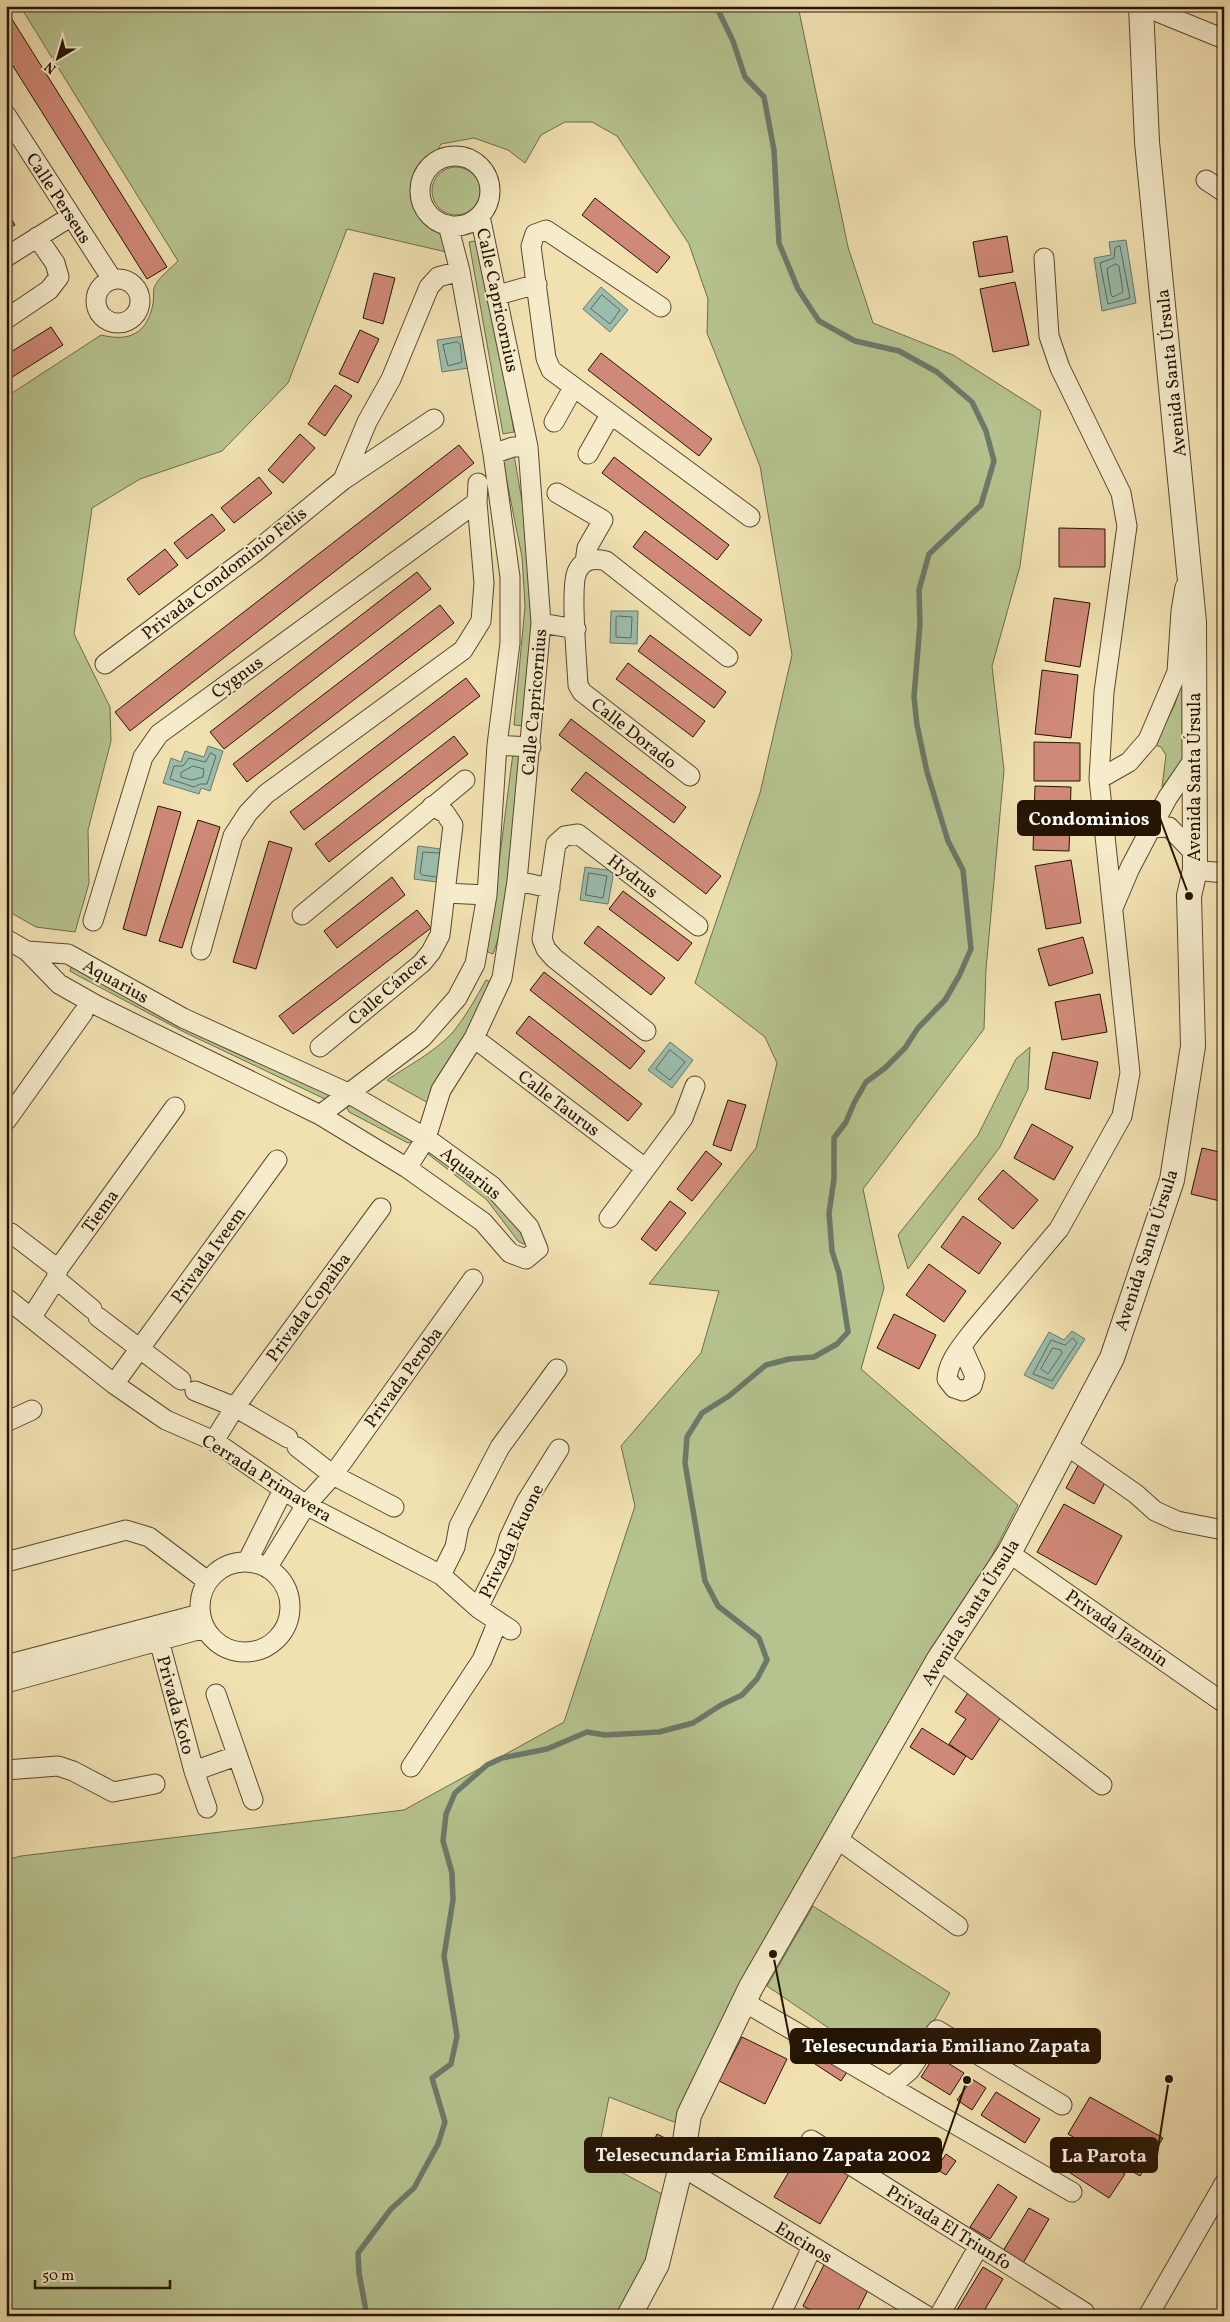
<svg xmlns="http://www.w3.org/2000/svg" width="1230" height="2322" font-family="Vollkorn,serif">
  <style>
    .green { fill: #b6c38f; stroke: #6d6c4a }
    .water { fill: #9bbdad; stroke: #6b7969 }
    .lines { fill: none; stroke-linecap: round; stroke-linejoin: round }
    .shore { stroke: #606858; stroke-width: 1 }
    .stream { stroke: #6b7969; stroke-width: 5.5 }
    .building { fill: #d08978; stroke: #241404 }
    .minor-casing { stroke: #57472f; stroke-width: 21 }
    .tertiary-casing { stroke: #57472f; stroke-width: 26 }
    .minor { stroke: #f6eccc; stroke-width: 19 }
    .tertiary { stroke: #f6eccc; stroke-width: 24 }
    .labels { text-anchor: middle; stroke-width: 4; stroke-linejoin: round; paint-order: stroke }
    .street-label { font-size: 18px; fill: #241404; stroke: #f6eccc }
    .leader { fill: none; stroke: #241404; stroke-width: 2 }
    .callout-dot { fill: #241404; stroke: #f6eccc; stroke-width: 2 }
    .callout { fill: #241404; stroke: #241404; stroke-width: 2 }
    .callout-label { font-size: 19px; text-anchor: middle; font-weight: bold; fill: #fff }
  </style>
  <rect width="100%" height="100%" fill="#f1e1b1"/>
  <filter id="stains"><feTurbulence type="fractalNoise" baseFrequency=".004" numOctaves="4"/><feColorMatrix values="0 0 0 0 .2 0 0 0 0 .09 0 0 0 0 .02 0 0 0 .5 -.17"/></filter>
  <radialGradient id="worn" r=".72"><stop offset=".6" stop-color="#630" stop-opacity="0"/><stop offset="1" stop-color="#630" stop-opacity=".3"/></radialGradient>
  <path class="green" d="M 20,6 L 798,6 L 848,247 L 873,323 L 953,355 L 1041,411 L 1020,566 L 992,666 L 1004,770 L 986,969 L 984,1029 L 863,1189 L 884,1288 L 861,1369 L 1018,1505 L 939,1659 L 687,2127 L 609,2097 L 597,2159 L 673,2200 L 629,2316 L 6,2316 L 6,1860 L 21,1856 L 404,1810 L 564,1722 L 635,1506 L 621,1446 L 701,1353 L 719,1291 L 649,1284 L 756,1148 L 777,1063 L 765,1037 L 695,983 L 760,793 L 792,655 L 760,466 L 707,333 L 708,299 L 689,244 L 617,136 L 592,122 L 565,122 L 541,135 L 525,163 L 508,150 L 474,138 L 441,144 L 423,177 L 424,207 L 448,225 L 455,254 L 347,229 L 288,383 L 222,451 L 140,479 L 92,508 L 74,634 L 110,707 L 111,741 L 88,830 L 89,883 L 75,932 L 36,927 L 6,910 L 6,397 L 101,335 C 129,342 147,334 153,304 C 154,299 153,293 154,288 C 157,279 171,268 178,261 Z
    M432 191a24 24 0 1 1 48 0a24 24 0 1 1-48 0Z
    M 481,240 L 514,432 L 503,434 L 469,242 Z
    M 514,455 L 529,541 L 535,623 L 525,726 L 514,725 L 525,606 L 522,557 L 502,457 Z
    M 1186,667 L 1189,751 L 1182,763 L 1162,787 L 1166,755 L 1161,747 L 1155,745 L 1175,704 Z
    M 513,753 L 525,755 L 501,931 L 493,954 L 483,950 L 491,926 Z
    M 71,967 L 79,967 L 333,1092 L 334,1097 L 325,1099 L 184,1032 L 75,974 L 70,971 Z
    M 486,980 L 497,985 L 430,1104 L 387,1080 C 409,1065 435,1052 453,1032 C 466,1016 476,998 486,980 Z
    M 1030,1047 L 1028,1089 L 1000,1147 L 908,1269 L 898,1235 L 978,1135 L 1016,1059 Z
    M 350,1105 L 413,1138 L 412,1142 L 408,1143 L 349,1112 L 347,1108 Z
    M 428,1151 L 495,1195 L 528,1238 L 527,1243 L 523,1244 L 518,1241 L 487,1200 L 428,1154 Z
    M 813,1906 L 950,1993 L 931,2026 L 915,2040 L 891,2053 L 864,2052 L 767,1986 Z"/>
  <path class="water" d="M 1126,240 L 1136,303 L 1102,311 L 1094,258 L 1111,255 L 1109,242 Z
    M 601,287 L 628,310 L 610,332 L 583,309 Z
    M 464,336 L 469,368 L 442,372 L 437,340 Z
    M 611,611 L 638,611 L 637,644 L 610,643 Z
    M 208,746 L 223,751 L 210,791 L 201,788 L 199,794 L 163,783 L 171,758 L 181,762 L 185,751 L 204,757 Z
    M 418,846 L 449,850 L 444,883 L 414,879 Z
    M 585,867 L 614,871 L 608,904 L 580,900 Z
    M 670,1042 L 693,1060 L 672,1088 L 648,1070 Z
    M 1072,1331 L 1085,1339 L 1053,1389 L 1024,1375 L 1049,1332 L 1064,1340 Z"/>
  <g class="lines">
    <path class="shore" d="M 1120,246 L 1130,298 L 1108,304 L 1100,263 L 1114,258 L 1115,248 Z
      M 1116,264 L 1119,266 L 1123,292 L 1113,297 L 1111,295 L 1107,269 Z
      M 602,295 L 620,310 L 610,324 L 591,309 Z
      M 457,342 L 460,344 L 462,362 L 448,366 L 443,345 Z
      M 618,616 L 632,617 L 631,638 L 616,637 L 616,618 Z
      M 211,753 L 216,756 L 207,784 L 200,784 L 194,787 L 170,779 L 174,766 L 183,766 L 189,758 L 205,762 Z
      M 193,766 L 204,769 L 203,777 L 192,780 L 181,777 L 181,773 Z
      M 589,873 L 607,876 L 603,898 L 586,895 Z
      M 436,877 L 422,875 L 420,873 L 423,852 L 439,853
      M 670,1050 L 685,1062 L 670,1080 L 656,1069 Z
      M 1073,1338 L 1077,1343 L 1052,1381 L 1033,1374 L 1051,1340 L 1065,1345 Z
      M 1053,1348 L 1061,1350 L 1062,1353 L 1048,1374 L 1041,1369 Z"/>
    <path class="stream" d="M 367,2316 L 359,2273 L 358,2253 L 391,2209 L 414,2188 L 438,2144 L 445,2122 L 432,2078 L 451,2064 L 457,2036 L 444,1956 L 453,1900 L 452,1873 L 443,1841 L 446,1814 L 455,1793 L 487,1765 L 502,1758 L 547,1749 L 587,1732 L 605,1735 L 659,1732 L 693,1723 L 721,1705 L 742,1695 L 757,1679 L 767,1660 L 759,1638 L 718,1606 L 705,1581 L 685,1463 L 687,1437 L 702,1413 L 729,1396 L 766,1365 L 789,1359 L 814,1357 L 837,1344 L 848,1332 L 839,1273 L 832,1251 L 829,1213 L 834,1179 L 834,1138 L 846,1122 L 854,1103 L 866,1082 L 885,1068 L 905,1048 L 918,1028 L 945,1000 L 959,976 L 971,949 L 963,870 L 948,841 L 927,772 L 917,725 L 914,697 L 920,624 L 919,590 L 929,554 L 981,505 L 994,461 L 986,431 L 972,402 L 937,372 L 899,351 L 855,341 L 819,321 L 798,289 L 779,243 L 774,150 L 764,97 L 745,77 L 733,41 L 716,6"/>
  </g>
  <path class="building" d="M 10,16 L 167,267 L 147,279 L 6,55 L 6,19 Z
    M 595,198 L 670,257 L 657,273 L 582,215 Z
    M 6,210 L 15,225 L 6,230 Z
    M 1007,236 L 1013,272 L 979,277 L 973,242 Z
    M 374,273 L 395,278 L 383,324 L 363,318 Z
    M 1015,282 L 1029,345 L 993,352 L 980,289 Z
    M 51,327 L 63,345 L 6,381 L 6,355 Z
    M 360,330 L 379,339 L 358,383 L 339,374 Z
    M 601,353 L 712,439 L 699,456 L 588,370 Z
    M 335,385 L 352,396 L 325,436 L 308,424 Z
    M 300,434 L 315,448 L 283,483 L 268,470 Z
    M 459,445 L 474,463 L 130,731 L 115,712 Z
    M 614,457 L 729,545 L 717,560 L 602,473 Z
    M 259,477 L 272,493 L 234,523 L 221,508 Z
    M 212,514 L 225,530 L 187,559 L 174,543 Z
    M 1059,528 L 1105,529 L 1105,567 L 1059,567 Z
    M 645,531 L 762,620 L 750,636 L 633,547 Z
    M 165,549 L 178,565 L 139,595 L 127,579 Z
    M 417,572 L 431,589 L 224,749 L 210,732 Z
    M 1054,598 L 1090,603 L 1080,667 L 1045,661 Z
    M 440,605 L 454,623 L 247,782 L 233,764 Z
    M 650,635 L 726,692 L 714,708 L 638,651 Z
    M 628,663 L 705,721 L 693,737 L 616,679 Z
    M 1042,670 L 1078,675 L 1071,738 L 1035,734 Z
    M 466,678 L 480,696 L 304,830 L 290,812 Z
    M 571,719 L 686,807 L 674,823 L 559,735 Z
    M 454,736 L 468,754 L 329,862 L 315,844 Z
    M 1034,742 L 1080,743 L 1080,781 L 1034,781 Z
    M 586,772 L 721,876 L 706,894 L 571,790 Z
    M 1035,786 L 1071,787 L 1069,851 L 1033,850 Z
    M 158,806 L 181,812 L 146,936 L 123,929 Z
    M 198,820 L 220,827 L 182,948 L 159,941 Z
    M 269,841 L 292,848 L 256,969 L 233,962 Z
    M 1071,860 L 1081,923 L 1046,929 L 1035,866 Z
    M 392,877 L 405,895 L 337,948 L 324,931 Z
    M 623,891 L 692,943 L 678,961 L 609,909 Z
    M 417,910 L 431,928 L 293,1034 L 279,1016 Z
    M 598,926 L 665,978 L 651,995 L 584,943 Z
    M 1083,937 L 1093,973 L 1049,986 L 1038,949 Z
    M 544,972 L 645,1051 L 630,1069 L 530,990 Z
    M 1100,994 L 1107,1032 L 1062,1040 L 1055,1002 Z
    M 529,1016 L 642,1104 L 628,1121 L 516,1033 Z
    M 1053,1052 L 1098,1062 L 1090,1099 L 1045,1089 Z
    M 728,1100 L 746,1105 L 731,1151 L 713,1145 Z
    M 1032,1124 L 1073,1147 L 1054,1180 L 1014,1158 Z
    M 1202,1148 L 1224,1153 L 1224,1202 L 1191,1194 Z
    M 706,1151 L 722,1164 L 692,1201 L 677,1189 Z
    M 1003,1170 L 1038,1200 L 1013,1229 L 978,1199 Z
    M 670,1201 L 686,1213 L 656,1251 L 641,1239 Z
    M 963,1216 L 1001,1243 L 979,1274 L 941,1247 Z
    M 929,1264 L 966,1291 L 944,1322 L 906,1295 Z
    M 894,1314 L 936,1335 L 919,1369 L 877,1348 Z
    M 1080,1462 L 1108,1477 L 1094,1504 L 1066,1488 Z
    M 1064,1504 L 1122,1536 L 1096,1585 L 1037,1552 Z
    M 972,1687 L 1003,1714 L 972,1760 L 949,1744 L 966,1719 L 955,1712 Z
    M 922,1728 L 966,1756 L 954,1775 L 910,1747 Z
    M 742,2037 L 787,2059 L 765,2104 L 719,2081 Z
    M 816,2048 L 849,2069 L 841,2081 L 809,2060 Z
    M 935,2055 L 964,2073 L 950,2095 L 921,2077 Z
    M 972,2079 L 986,2088 L 972,2110 L 957,2100 Z
    M 996,2092 L 1040,2119 L 1025,2143 L 981,2115 Z
    M 1090,2097 L 1163,2138 L 1140,2176 L 1068,2134 Z
    M 657,2134 L 673,2142 L 660,2169 L 633,2157 L 640,2142 L 651,2147 Z
    M 717,2137 L 735,2146 L 729,2156 L 712,2148 Z
    M 1080,2145 L 1125,2174 L 1109,2198 L 1064,2169 Z
    M 804,2146 L 850,2173 L 820,2224 L 774,2197 Z
    M 946,2154 L 956,2161 L 946,2175 L 936,2169 Z
    M 998,2184 L 1017,2197 L 990,2239 L 970,2227 Z
    M 1029,2208 L 1049,2219 L 1023,2263 L 1003,2251 Z
    M 826,2261 L 871,2284 L 855,2316 L 822,2316 L 803,2306 Z
    M 983,2267 L 1003,2279 L 981,2316 L 966,2316 L 957,2310 Z"/>
  <g class="lines">
    <defs>
      <path id="minor" d="M 1143,6 L 1224,39
        M 6,115 L 112,279
        M420 191a35 35 0 1 1 70 0a35 35 0 1 1-70 0Z
        M 1206,180 L 1224,192
        M 6,257 L 70,217
        M96 301a22 22 0 1 1 44 0a22 22 0 1 1-44 0Z
        M 498,295 L 537,284
        M 661,307 L 546,230 L 535,234 L 531,246 L 546,358 L 551,370 L 750,517
        M 6,319 L 49,290 L 59,277 L 55,263 L 37,237
        M 554,422 L 573,388
        M 493,454 L 513,447 L 528,447
        M 588,454 L 610,415
        M 343,480 L 367,422 L 391,379 L 429,287 L 438,277 L 460,271
        M 557,493 L 603,520 L 587,548 L 585,562
        M 541,623 L 576,629
        M 105,664 L 255,552 L 343,480 L 434,419
        M 497,745 L 531,747
        M 690,776 L 582,692 L 578,685 C 577,664 570,587 577,572 C 583,559 594,558 606,561 L 728,657
        M 1099,779 L 1129,762 L 1148,740 L 1177,672 L 1181,611 L 1185,587
        M 1151,828 L 1168,797 L 1194,759
        M 1195,870 L 1224,873
        M 517,881 L 550,888
        M 445,893 L 487,895
        M 1113,908 L 1130,868 L 1151,828 L 1169,827 L 1195,854
        M 302,915 L 465,780
        M 93,921 L 143,757 L 159,734 L 477,502 L 478,483
        M 6,939 L 27,951 L 59,984 L 96,1005 L 320,1115 L 407,1168 L 483,1222 L 510,1253 L 526,1259 L 538,1249 L 529,1227 L 492,1186 L 426,1138 L 348,1093 L 183,1018 L 68,954 L 27,951
        M 201,950 L 233,836 L 248,813 L 266,794 L 463,650 L 481,621 L 484,583 L 477,502
        M 646,1031 L 554,958 L 546,949 L 542,939 L 556,844 L 565,836 L 578,834 L 698,926
        M 474,1038 L 645,1168
        M 320,1047 L 422,963 L 431,952 L 440,935 L 453,825 L 445,813 L 432,806
        M 320,1115 L 422,1038 L 457,998 L 475,964 L 487,895 L 497,745 L 510,643 L 510,577 L 493,454 L 460,271 L 448,225
        M 6,1121 L 83,1013
        M 407,1168 L 426,1138 L 441,1090 L 474,1038 L 502,978 L 517,881 L 541,623 L 528,447 L 480,216
        M 609,1218 L 683,1118 L 695,1086
        M 11,1233 L 58,1269
        M 56,1279 L 92,1309
        M 6,1298 L 114,1384 L 166,1420 L 214,1441 L 306,1505 L 441,1575 L 478,1608 L 511,1630
        M 98,1317 L 181,1380
        M 31,1318 L 56,1279 L 58,1269 L 175,1107
        M 962,1347 L 975,1376 L 972,1386 L 963,1391 L 954,1388 L 947,1379 C 948,1361 962,1346 973,1331 L 1059,1229 L 1122,1116 L 1130,1073 L 1099,779 L 1104,692 L 1127,526 L 1121,493 L 1060,368 L 1049,336 L 1044,258
        M 114,1384 L 277,1160
        M 195,1391 L 235,1407 L 288,1438
        M 6,1422 L 32,1410
        M 214,1441 L 235,1407 L 381,1208
        M 1066,1445 L 1136,1494 L 1155,1511 L 1177,1521 L 1218,1529
        M 297,1447 L 333,1475 L 394,1507
        M 1009,1553 L 1224,1703
        M200 1607a45 45 0 1 1 90 0a45 45 0 1 1-90 0Z
        M 6,1562 L 126,1530 L 149,1537 L 206,1580
        M 247,1562 L 283,1490
        M 267,1568 L 306,1505 L 333,1475 L 473,1279
        M 441,1575 L 455,1547 L 459,1526 L 500,1447 L 557,1369
        M 478,1608 L 504,1556 L 509,1538 L 526,1502 L 559,1449
        M 156,1629 L 194,1771 L 207,1808
        M 939,1659 L 1102,1785
        M 6,1665 L 200,1614
        M 6,1683 L 205,1628
        M 216,1694 L 253,1800
        M 411,1767 L 482,1660 L 498,1621
        M 6,1770 L 58,1766 L 73,1771 L 113,1792 L 155,1784
        M 194,1771 L 236,1756
        M 836,1838 L 958,1926
        M 744,2002 L 1072,2192
        M 890,2087 L 910,2070 L 937,2030 L 1062,2105
        M 811,2140 L 1084,2312 L 1083,2316
        M 681,2166 L 927,2316
        M 780,2316 L 812,2247
        M 939,2316 L 979,2246
        M 1148,2316 L 1224,2184"/>
      <path id="tertiary" d="M 629,2316 L 657,2264 L 681,2166 L 689,2115 L 751,1987 L 939,1659 L 1009,1553 L 1112,1358 L 1172,1180 L 1193,1046 L 1189,896 L 1195,870 L 1194,622 L 1147,142 L 1141,6"/>
    </defs>
    <use href="#minor" class="minor-casing"/>
    <use href="#tertiary" class="tertiary-casing"/>
    <use href="#minor" class="minor"/>
    <use href="#tertiary" class="tertiary"/>
  </g>
  <g class="labels">
    <g class="street-label">
      <text transform="translate(59 198) rotate(57)" y="6">Calle Perseus</text>
      <text transform="translate(498 300) rotate(78)" y="6">Calle Capricornius</text>
      <text transform="translate(1171 373) rotate(-96)" y="6">Avenida Santa Úrsula</text>
      <text transform="translate(224 573) rotate(-38)" y="6">Privada Condominio Felis</text>
      <text transform="translate(237 677) rotate(-36)" y="6">Cygnus</text>
      <text transform="translate(534 702) rotate(-85)" y="6">Calle Capricornius</text>
      <text transform="translate(634 733) rotate(38)" y="6">Calle Dorado</text>
      <text transform="translate(1194 777) rotate(-90)" y="6">Avenida Santa Úrsula</text>
      <text transform="translate(633 876) rotate(38)" y="6">Hydrus</text>
      <text transform="translate(116 981) rotate(29)" y="6">Aquarius</text>
      <text transform="translate(388 989) rotate(-41)" y="6">Calle Cáncer</text>
      <text transform="translate(559 1103) rotate(37)" y="6">Calle Taurus</text>
      <text transform="translate(471 1173) rotate(39)" y="6">Aquarius</text>
      <text transform="translate(100 1211) rotate(-54)" y="6">Tiema</text>
      <text transform="translate(1146 1250) rotate(-72)" y="6">Avenida Santa Úrsula</text>
      <text transform="translate(208 1255) rotate(-54)" y="6">Privada Iveem</text>
      <text transform="translate(308 1307) rotate(-54)" y="6">Privada Copaiba</text>
      <text transform="translate(403 1377) rotate(-54)" y="6">Privada Peroba</text>
      <text transform="translate(267 1478) rotate(32)" y="6">Cerrada Primavera</text>
      <text transform="translate(511 1541) rotate(-64)" y="6">Privada Ekuone</text>
      <text transform="translate(970 1612) rotate(-58)" y="6">Avenida Santa Úrsula</text>
      <text transform="translate(1117 1628) rotate(35)" y="6">Privada Jazmín</text>
      <text transform="translate(176 1705) rotate(75)" y="6">Privada Koto</text>
      <text transform="translate(949 2227) rotate(32)" y="6">Privada El Triunfo</text>
      <text transform="translate(804 2242) rotate(31)" y="6">Encinos</text>
    </g>
  </g>
  <path class="leader" d="M1189 896L1160 818M773 1954L791 2046M967 2080L941 2155M1169 2079L1157 2155"/>
  <g class="callout-dot">
    <circle cx="1189" cy="896" r="5"/>
    <circle cx="773" cy="1954" r="5"/>
    <circle cx="967" cy="2080" r="5"/>
    <circle cx="1169" cy="2079" r="5"/>
  </g>
  <g class="callout">
    <rect x="1018" y="801" width="142" height="34" rx="5"/>
    <rect x="791" y="2029" width="309" height="34" rx="5"/>
    <rect x="585" y="2138" width="356" height="34" rx="5"/>
    <rect x="1051" y="2138" width="106" height="34" rx="5"/>
  </g>
  <g class="callout-label">
    <text x="1089" y="825">Condominios</text>
    <text x="946" y="2052">Telesecundaria Emiliano Zapata</text>
    <text x="763" y="2161">Telesecundaria Emiliano Zapata 2002</text>
    <text x="1104" y="2162">La Parota</text>
  </g>
  <rect width="1230" height="2322" fill="none" stroke="#f1e1b1" stroke-width="25"/>
  <rect x="8" y="8" width="1215" height="2307" fill="none" stroke="#241404" stroke-width="2.5"/>
  <rect x="12" y="12" width="1205" height="2297" fill="none" stroke="#241404"/>
  <g transform="translate(58 58) rotate(218)" stroke="#f6eccc" stroke-width="4" paint-order="stroke">
  <path d="M0-4L9 19L0 12L-9 19Z" fill="#241404"/>
  <text y="-8" font-size="14" font-weight="bold" text-anchor="middle" fill="#241404">N</text>
  </g>
  <path d="M35 2280v8h135v-8" fill="none" stroke="#241404" stroke-width="2.5"/>
  <text x="42" y="2280" font-size="15" fill="#241404" stroke="#f6eccc" stroke-width="4" paint-order="stroke">50 m</text>
  <rect width="100%" height="100%" filter="url(#stains)"/>
  <rect width="100%" height="100%" fill="url(#worn)"/>
</svg>
